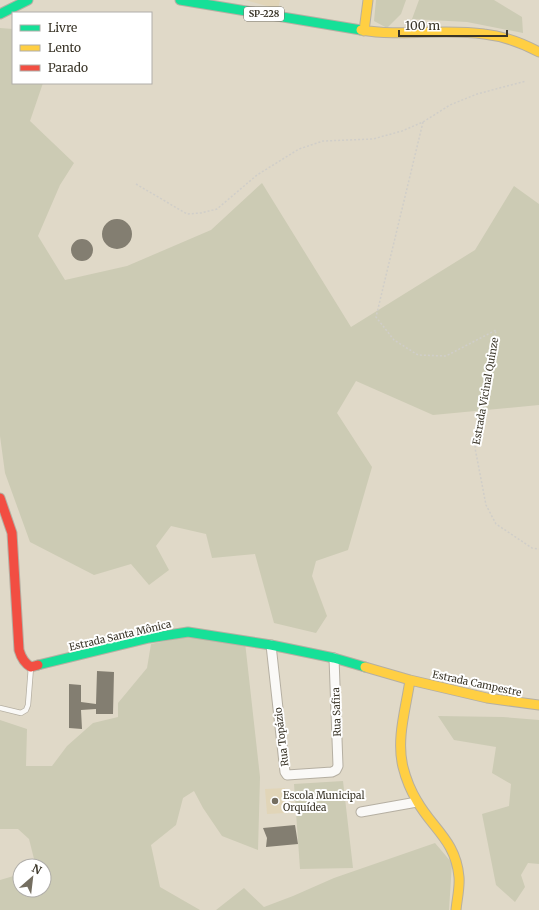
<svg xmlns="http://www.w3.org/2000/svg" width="539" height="910" font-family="Merriweather,serif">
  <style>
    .built { fill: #e1d5b8 }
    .green { fill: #cccbb4 }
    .building { fill: #837e71 }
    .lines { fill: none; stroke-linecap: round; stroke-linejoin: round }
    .lane-casing { stroke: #b5afa2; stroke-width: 6 }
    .street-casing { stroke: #b5afa2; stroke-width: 11 }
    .fast-casing { stroke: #b5afa2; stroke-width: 11 }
    .slow-casing { stroke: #b5afa2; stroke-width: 11 }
    .jam-casing { stroke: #b5afa2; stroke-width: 11 }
    .path { stroke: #d0cec9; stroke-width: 1.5; stroke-dasharray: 2 2; stroke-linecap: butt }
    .lane { stroke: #faf9f7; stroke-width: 4.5 }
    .street { stroke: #faf9f7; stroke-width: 9 }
    .fast { stroke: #16e098; stroke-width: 9 }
    .slow { stroke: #ffcf43; stroke-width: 9 }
    .jam { stroke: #f24e42; stroke-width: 9 }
    .poi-dot { fill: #746e60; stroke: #fff; stroke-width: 1.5 }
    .labels { text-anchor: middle; stroke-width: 4; stroke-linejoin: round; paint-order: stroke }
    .shield { fill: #fff; stroke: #757268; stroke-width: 1 }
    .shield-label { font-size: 9px; font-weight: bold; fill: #3a3528 }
    .street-label { font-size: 10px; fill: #3a3528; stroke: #fff }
    .poi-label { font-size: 10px; fill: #3a3528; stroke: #fff; text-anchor: start }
  </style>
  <rect width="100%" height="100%" fill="#e0d9c8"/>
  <path class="built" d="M 245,0 L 280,0 L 278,9 Z
    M 285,788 L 285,813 L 267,814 L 265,789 Z"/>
  <path class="green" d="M 376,0 L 406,0 L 401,14 L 387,28 L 374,21 Z
    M 419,0 L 494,0 L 522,17 L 523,33 L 467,22 L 412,19 Z
    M 0,28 L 13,29 L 13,83 L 43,83 L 30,121 L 74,163 L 60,185 L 38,236 L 65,280 L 127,266 L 211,230 L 262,183 L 351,327 L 475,250 L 514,186 L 539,204 L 539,405 L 433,415 L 356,381 L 337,413 L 372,467 L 348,550 L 316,561 L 312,576 L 327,616 L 316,633 L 274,623 L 255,554 L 212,558 L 206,534 L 171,526 L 156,546 L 169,570 L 149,585 L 131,564 L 94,575 L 30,542 L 5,473 L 0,436 Z
    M 186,637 L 245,642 L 260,777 L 258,850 L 222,836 L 203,808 L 194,791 L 183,798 L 176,825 L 151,845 L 160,887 L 200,910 L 0,910 L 0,880 L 17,875 L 20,873 L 20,890 L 44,890 L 44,866 L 30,866 L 35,863 L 29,839 L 18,829 L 0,829 L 0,720 L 27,729 L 26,766 L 52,766 L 67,746 L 93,723 L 118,717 L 118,703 L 147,668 L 151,644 Z
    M 438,716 L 503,717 L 539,720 L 539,864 L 528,863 L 521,875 L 525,887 L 515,902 L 496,885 L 482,814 L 509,806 L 511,784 L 492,773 L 496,747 L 454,740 Z
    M 343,781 L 353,868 L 300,869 L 294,784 Z
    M 435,843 L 452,863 L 449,910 L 216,910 L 244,888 L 264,907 L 293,896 L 334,878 Z"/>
  <path class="building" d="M102 234a15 15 0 1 1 30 0a15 15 0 1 1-30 0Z
    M71 250a11 11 0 1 1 22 0a11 11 0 1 1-22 0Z
    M 97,671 L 114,672 L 113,714 L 96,714 L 96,709 L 81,710 L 82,729 L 69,728 L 69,684 L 81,685 L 81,702 L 96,704 Z
    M 295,825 L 298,844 L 266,847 L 267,838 L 263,828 Z"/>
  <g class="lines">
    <defs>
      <path id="lane" d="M 0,708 L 21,713 L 26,710 L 28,705 L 31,667"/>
      <path id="street" d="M 271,645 L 285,772 L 287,775 L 332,772 L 336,770 L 338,766 L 334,658
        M 361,812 L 417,802"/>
      <path id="fast" d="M 180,0 L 361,30
        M 0,14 L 28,0
        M 38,665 L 149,638 L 188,632 L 271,645 L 334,658 L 365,667"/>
      <path id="slow" d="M 361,30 C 402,37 443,28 484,34 C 503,36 522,43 539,52
        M 364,31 L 368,0
        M 365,667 L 410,680 L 487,698 L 539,705
        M 410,680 C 406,708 396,739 403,767 C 406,779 411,791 417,801 C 432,828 456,841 459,877 C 460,887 457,899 456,910"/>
      <path id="jam" d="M 0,498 L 12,533 L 19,650 C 21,657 24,663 31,667 L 38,665"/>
    </defs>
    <use href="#lane" class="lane-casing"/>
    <use href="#street" class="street-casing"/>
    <use href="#fast" class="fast-casing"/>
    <use href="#slow" class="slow-casing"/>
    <use href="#jam" class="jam-casing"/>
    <path class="path" d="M 423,122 L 376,317 L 394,340 L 418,355 L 446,356 L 496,330 L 475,448 L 486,505 L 496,524 L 532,548 L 539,549
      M 136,184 L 187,214 L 201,213 L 217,209 L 257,175 L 299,149 L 323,141 L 373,139 L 402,131 L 423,122 L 450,105 L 477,94 L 526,81"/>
    <use href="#lane" class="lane"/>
    <use href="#street" class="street"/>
    <use href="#fast" class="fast"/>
    <use href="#slow" class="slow"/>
    <use href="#jam" class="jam"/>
  </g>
  <circle class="poi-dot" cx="275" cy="801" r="4"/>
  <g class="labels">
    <rect class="shield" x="244" y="7" width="40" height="14" rx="3"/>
    <g class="shield-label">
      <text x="264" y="17">SP-228</text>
    </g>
    <g class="street-label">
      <text transform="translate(485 391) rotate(-80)" y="4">Estrada Vicinal Quinze</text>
      <text transform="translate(120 635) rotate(-13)" y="4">Estrada Santa Mônica</text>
      <text transform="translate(477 683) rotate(12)" y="4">Estrada Campestre</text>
      <text transform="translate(336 712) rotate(-92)" y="4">Rua Safira</text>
      <text transform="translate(281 737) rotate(-97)" y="4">Rua Topázio</text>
    </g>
    <g class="poi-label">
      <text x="283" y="799">Escola Municipal<tspan x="283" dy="12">Orquídea</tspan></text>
    </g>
  </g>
  <rect x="12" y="12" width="140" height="72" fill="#ffffff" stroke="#b0aea9"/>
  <rect x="20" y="25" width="20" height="6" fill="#16e098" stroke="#b0aea9"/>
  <text x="48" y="32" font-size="12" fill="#3a3528">Livre</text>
  <rect x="20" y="45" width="20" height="6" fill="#ffcf43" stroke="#b0aea9"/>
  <text x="48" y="52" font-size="12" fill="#3a3528">Lento</text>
  <rect x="20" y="65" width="20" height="6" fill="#f24e42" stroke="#b0aea9"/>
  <text x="48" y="72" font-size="12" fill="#3a3528">Parado</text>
  <g transform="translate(32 878) rotate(28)"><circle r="19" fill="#ffffff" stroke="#b0aea9"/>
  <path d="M0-3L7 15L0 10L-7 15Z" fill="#746e60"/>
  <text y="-6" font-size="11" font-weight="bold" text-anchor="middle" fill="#3a3528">N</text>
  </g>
  <path d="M399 30v6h108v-6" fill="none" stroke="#3a3528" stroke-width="2"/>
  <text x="405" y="30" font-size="12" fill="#3a3528" stroke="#ffffff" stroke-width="3" paint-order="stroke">100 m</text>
</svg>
